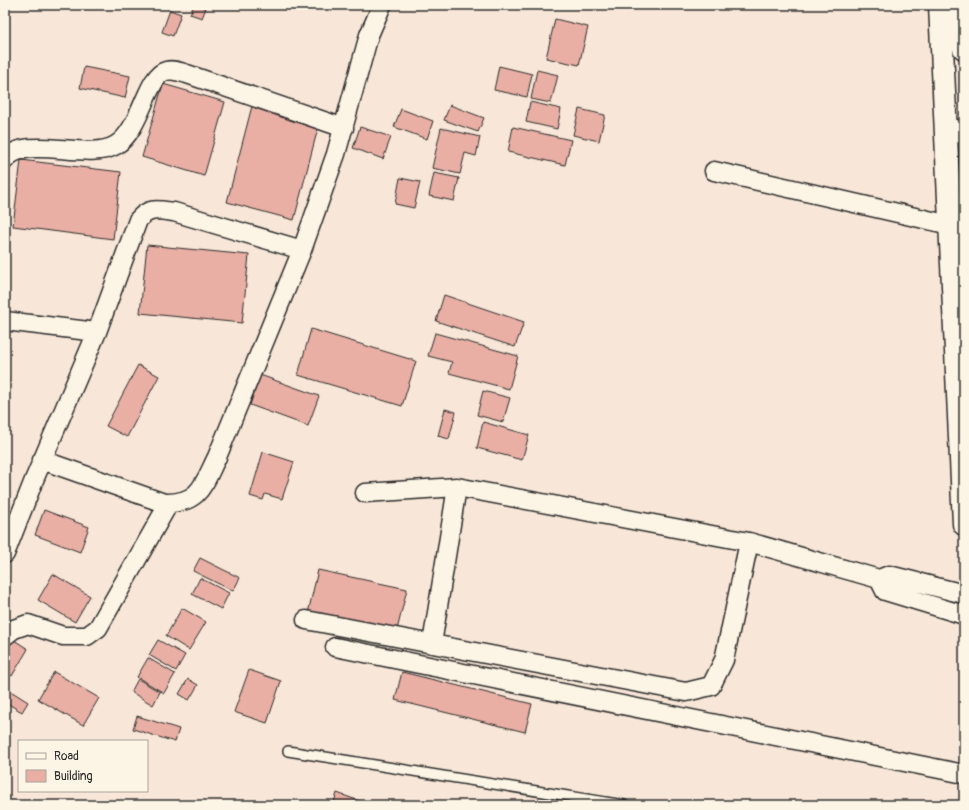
<svg xmlns="http://www.w3.org/2000/svg" width="969" height="810" font-family="Pangolin,sans-serif">
  <style>
    .building { fill: #e9afa5; stroke: #2b2b2b }
    .lines { fill: none; stroke-linecap: round; stroke-linejoin: round }
    .lane-casing { stroke: #2b2b2b; stroke-width: 12 }
    .street-casing { stroke: #2b2b2b; stroke-width: 21 }
    .highway-casing { stroke: #2b2b2b; stroke-width: 25 }
    .lane { stroke: #fcf5e5; stroke-width: 9 }
    .street { stroke: #fcf5e5; stroke-width: 18 }
    .highway { stroke: #fcf5e5; stroke-width: 22 }
  </style>
  <rect width="100%" height="100%" fill="#f8e7d8"/>
  <filter id="ink" filterUnits="userSpaceOnUse"><feTurbulence type="fractalNoise" baseFrequency=".025" numOctaves="2"/><feDisplacementMap in="SourceGraphic" scale="8" xChannelSelector="R" yChannelSelector="G"/><feConvolveMatrix kernelMatrix="1 2 1 2 8 2 1 2 1" color-interpolation-filters="sRGB"/></filter>
  <g filter="url(#ink)">
    <path class="building" d="M 194,5 L 206,8 L 202,18 L 190,14 Z
      M 170,10 L 181,14 L 173,36 L 162,32 Z
      M 555,19 L 588,27 L 579,65 L 546,58 Z
      M 499,66 L 532,74 L 527,97 L 494,90 Z
      M 84,67 L 130,76 L 125,98 L 80,88 Z
      M 537,70 L 558,75 L 551,103 L 531,99 Z
      M 163,84 L 225,102 L 204,176 L 142,157 Z
      M 530,102 L 561,109 L 557,129 L 526,122 Z
      M 450,105 L 484,118 L 478,132 L 444,120 Z
      M 252,106 L 319,124 L 294,220 L 227,202 Z
      M 401,109 L 433,121 L 427,139 L 394,127 Z
      M 579,109 L 605,115 L 599,141 L 573,135 Z
      M 360,127 L 391,137 L 383,159 L 353,148 Z
      M 513,127 L 571,140 L 565,165 L 508,152 Z
      M 441,128 L 480,137 L 476,156 L 465,153 L 460,174 L 432,168 Z
      M 21,160 L 121,172 L 113,239 L 13,226 Z
      M 434,173 L 459,178 L 454,201 L 429,196 Z
      M 400,178 L 420,182 L 414,208 L 395,204 Z
      M 147,245 L 249,255 L 242,323 L 140,313 Z
      M 444,295 L 524,322 L 515,347 L 436,321 Z
      M 311,329 L 416,361 L 402,406 L 298,375 Z
      M 435,333 L 518,356 L 509,389 L 449,373 L 452,362 L 428,356 Z
      M 138,365 L 159,376 L 127,437 L 106,426 Z
      M 260,375 L 319,396 L 308,426 L 250,405 Z
      M 483,391 L 510,398 L 503,422 L 477,415 Z
      M 445,409 L 456,412 L 449,439 L 438,436 Z
      M 483,422 L 529,435 L 522,460 L 477,448 Z
      M 263,452 L 294,462 L 282,499 L 265,494 L 263,500 L 250,496 Z
      M 44,510 L 89,527 L 80,552 L 35,535 Z
      M 200,558 L 240,578 L 233,591 L 193,571 Z
      M 318,570 L 407,589 L 396,634 L 308,613 Z
      M 53,574 L 90,596 L 75,622 L 38,600 Z
      M 200,578 L 229,593 L 221,609 L 192,594 Z
      M 182,608 L 206,622 L 189,650 L 166,636 Z
      M 11,638 L 28,649 L 12,676 L 5,671 L 5,648 Z
      M 158,640 L 185,655 L 176,671 L 149,655 Z
      M 148,658 L 175,674 L 164,693 L 137,677 Z
      M 249,670 L 281,681 L 267,723 L 234,712 Z
      M 54,672 L 99,698 L 83,725 L 38,699 Z
      M 402,672 L 532,704 L 525,732 L 395,700 Z
      M 138,679 L 160,692 L 153,705 L 131,692 Z
      M 188,679 L 198,685 L 189,700 L 179,694 Z
      M 9,690 L 28,702 L 22,712 L 5,702 L 5,696 Z
      M 137,716 L 179,729 L 175,742 L 133,729 Z
      M 337,793 L 371,805 L 333,805 Z"/>
    <g class="lines">
      <defs>
        <path id="lane" d="M 288,751 L 624,805"/>
        <path id="street" d="M 5,160 C 24,133 88,162 116,145 C 141,130 147,75 166,71 C 173,69 181,72 187,74 L 344,128
          M 714,171 L 950,225
          M 5,321 L 97,332 L 34,480 L 5,554
          M 97,332 L 138,220 C 149,207 158,210 174,212 L 302,250 L 336,154 L 369,35 L 382,5
          M 42,460 L 164,503 C 200,504 203,485 217,457 L 302,250
          M 365,493 L 457,487 L 749,542 L 879,579 L 889,575 L 964,594
          M 879,579 L 885,591 L 964,615
          M 306,620 L 686,692 L 711,686 L 724,660 L 749,542
          M 5,636 L 14,629 L 28,624 L 63,636 L 87,636 L 98,628 L 169,503
          M 432,644 L 457,487
          M 335,647 L 964,774"/>
        <path id="highway" d="M 940,5 L 964,524
          M 962,5 L 964,48
          M 946,132 L 964,131"/>
      </defs>
      <use href="#lane" class="lane-casing"/>
      <use href="#street" class="street-casing"/>
      <use href="#highway" class="highway-casing"/>
      <use href="#lane" class="lane"/>
      <use href="#street" class="street"/>
      <use href="#highway" class="highway"/>
    </g>
  </g>
  <rect width="969" height="810" fill="none" stroke="#fcf5e5" stroke-width="20"/>
  <rect x="10" y="10" width="949" height="790" fill="none" stroke="#2b2b2b" stroke-width="1.5" filter="url(#ink)"/>
  <rect x="18" y="740" width="130" height="52" fill="#fcf5e5" stroke="#a8a49b"/>
  <rect x="26" y="753" width="20" height="6" fill="#fcf5e5" stroke="#a8a49b"/>
  <text x="54" y="760" font-size="12" fill="#2b2b2b">Road</text>
  <rect x="26" y="770" width="20" height="12" fill="#e9afa5" stroke="#a8a49b"/>
  <text x="54" y="780" font-size="12" fill="#2b2b2b">Building</text>
</svg>
